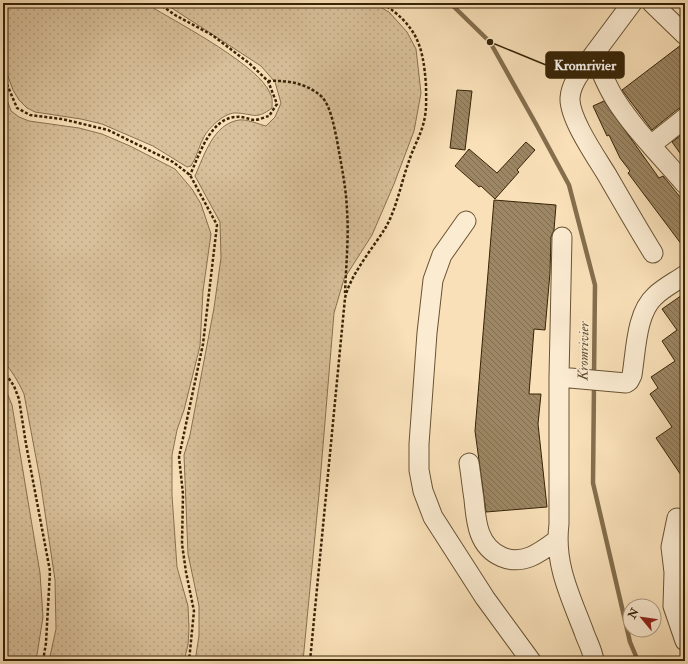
<svg xmlns="http://www.w3.org/2000/svg" width="688" height="664" font-family="'IM FELL Double Pica',serif">
  <style>
    .grass { fill: url(#grass-dots); stroke: #887250 }
    .lines { fill: none; stroke-linecap: round; stroke-linejoin: round }
    .stream { stroke: #846e4d; stroke-width: 4.5 }
    .building { fill: url(#building-back-hatch); stroke: #372407 }
    .minor-casing { stroke: #685333; stroke-width: 21 }
    .path { stroke: #372407; stroke-width: 2.5; stroke-dasharray: 3 2; stroke-linecap: butt }
    .minor { stroke: #fbebd1; stroke-width: 19 }
    .labels { text-anchor: middle; stroke-width: 3; stroke-linejoin: round; paint-order: stroke }
    .water-label { font-size: 14px; font-style: italic; fill: #644f30; stroke: #fbebd1 }
    .leader { fill: none; stroke: #372407; stroke-width: 1.5 }
    .callout-dot { fill: #372407; stroke: #fbebd1; stroke-width: 1.5 }
    .callout { fill: #372407; stroke: #372407; stroke-width: 1.5 }
    .callout-label { font-size: 14px; text-anchor: middle; font-weight: bold; fill: #fff }
  </style>
  <defs>
    <pattern id="grass-dots" width="8" height="8" patternUnits="userSpaceOnUse"><rect width="8" height="8" fill="#d8c09a"/><path d="M2 2h.1M6 6h.1" fill="none" stroke="#baa583" stroke-width="1.8" stroke-linecap="round"/></pattern>
    <pattern id="building-back-hatch" width="6" height="6" patternUnits="userSpaceOnUse"><rect width="6" height="6" fill="#9c8663"/><path d="M-1 5l2 2M0 0l6 6M5-1l2 2" fill="none" stroke="#806d50"/></pattern>
  </defs>
  <rect width="100%" height="100%" fill="#f9e0b8"/>
  <filter id="stains"><feTurbulence type="fractalNoise" baseFrequency=".005" numOctaves="4"/><feColorMatrix values="0 0 0 0 .2 0 0 0 0 .09 0 0 0 0 .02 0 0 0 .5 -.17"/></filter>
  <radialGradient id="worn" r=".72"><stop offset=".6" stop-color="#630" stop-opacity="0"/><stop offset="1" stop-color="#630" stop-opacity=".3"/></radialGradient>
  <path class="grass" d="M 3,3 L 149,3 L 155,9 C 182,25 259,66 270,93 C 273,98 272,103 272,108 C 256,120 254,114 237,113 C 225,112 211,126 205,135 C 199,145 197,157 191,166 L 187,167 L 153,146 L 102,124 L 81,119 L 35,112 L 27,108 L 19,100 L 13,90 L 3,63 Z
    M 164,3 L 373,3 L 389,12 L 407,32 L 416,49 L 421,93 L 414,131 L 394,184 L 372,235 L 344,279 L 334,313 L 319,494 L 303,661 L 195,661 L 199,636 L 199,606 L 188,554 L 184,455 L 190,435 L 214,308 L 221,258 L 220,222 L 195,176 C 204,156 213,124 239,120 C 247,119 258,124 266,126 L 275,117 L 281,103 L 275,82 L 261,66 Z
    M 3,89 L 11,111 L 19,117 L 29,121 L 79,128 L 102,134 L 130,146 L 175,169 L 192,189 L 201,204 L 211,234 L 203,291 L 200,346 L 184,410 L 177,430 L 172,455 L 172,495 L 177,567 L 188,606 L 189,628 L 188,645 L 184,661 L 49,661 L 56,629 L 55,580 L 40,479 L 24,394 C 18,381 12,371 3,361 Z
    M 3,383 L 12,405 L 40,573 L 43,617 L 36,661 L 3,661 Z"/>
  <g class="lines">
    <path class="stream" d="M 450,3 L 490,42 L 536,124 L 569,185 L 595,285 L 594,377
      M 594,384 L 593,483 L 630,642 L 638,661"/>
  </g>
  <path class="building" d="M 681,45 L 685,46 L 685,107 L 678,109 L 652,130 L 622,90 Z
    M 457,90 L 472,91 L 465,150 L 450,148 Z
    M 604,101 L 659,178 L 663,176 L 685,203 L 685,249 L 628,173 L 630,171 L 620,158 L 609,135 L 607,136 L 593,106 Z
    M 685,132 L 685,160 L 672,142 Z
    M 526,142 L 535,150 L 517,170 L 519,172 L 495,199 L 481,186 L 479,187 L 455,166 L 469,149 L 497,173 Z
    M 494,200 L 556,205 L 554,230 L 551,237 L 550,273 L 545,330 L 534,329 L 529,394 L 541,394 L 538,424 L 547,507 L 486,512 L 475,431 Z
    M 685,293 L 685,481 L 656,438 L 672,427 L 650,394 L 658,388 L 651,377 L 675,361 L 662,341 L 677,330 L 662,309 Z"/>
  <g class="lines">
    <defs>
      <path id="minor" d="M 632,3 L 594,54 C 600,69 606,85 615,99 C 634,129 661,156 685,184
        M 652,3 L 685,35
        M 594,54 C 585,67 571,81 570,98 C 569,118 596,157 607,175 C 622,201 637,227 653,253
        M 651,145 L 685,118
        M 466,221 L 442,255 L 433,280 L 427,333 L 419,444 L 419,470 L 423,491 L 433,517 L 485,598 L 531,661
        M 559,377 L 562,237
        M 469,463 C 471,475 472,487 474,499 C 476,522 478,547 502,557 C 523,566 541,552 557,540
        M 677,518 L 671,547 L 674,572 L 673,606 L 685,641
        M 594,661 C 593,651 587,641 584,632 C 570,595 554,564 559,524 L 559,377 L 626,383 L 629,381 L 632,375 C 636,351 636,313 655,296 C 663,288 675,282 685,275"/>
    </defs>
    <use href="#minor" class="minor-casing"/>
    <path class="path" d="M 158,3 L 175,15 L 212,35 L 249,63 L 268,81 L 277,104 L 269,116 C 265,117 259,120 254,120 C 248,119 242,116 236,117 C 210,118 199,156 190,175
      M 3,75 L 17,108 L 30,115 L 62,119 L 108,130 L 173,162 L 190,175 L 217,225 L 203,344 L 179,457 L 183,494 L 182,544 L 186,572 L 194,611 L 189,661
      M 268,81 C 287,80 307,83 322,97 C 331,107 334,127 337,140 C 341,164 346,186 347,210 C 349,237 346,265 345,293
      M 3,370 L 14,386 L 19,399 L 26,444 L 50,571 L 46,643 L 43,661
      M 310,661 L 345,298 C 350,275 373,248 386,227 C 397,207 401,183 409,161 C 413,148 421,135 424,121 C 427,109 426,97 426,85 C 423,45 417,26 382,3"/>
    <use href="#minor" class="minor"/>
  </g>
  <g class="labels">
    <g class="water-label">
      <text transform="translate(583 351) rotate(-89)" y="5">Kromrivier</text>
    </g>
  </g>
  <path class="leader" d="M490 42L546 65"/>
  <circle class="callout-dot" cx="490" cy="42" r="4"/>
  <rect class="callout" x="546" y="52" width="78" height="26" rx="4"/>
  <g class="callout-label">
    <text x="585" y="70">Kromrivier</text>
  </g>
  <rect width="688" height="664" fill="none" stroke="#f9e0b8" stroke-width="16"/>
  <rect x="4" y="4" width="680" height="656" fill="none" stroke="#372407" stroke-width="2"/>
  <rect x="8" y="8" width="672" height="648" fill="none" stroke="#372407"/>
  <g transform="translate(642 618) rotate(299)"><circle r="19" fill="#fbebd1" stroke="#ad9b80"/>
  <path d="M0-3L7 15L0 10L-7 15Z" fill="#8f2418"/>
  <text y="-6" font-size="11" font-weight="bold" text-anchor="middle" fill="#372407">N</text>
  </g>
  <rect width="100%" height="100%" filter="url(#stains)"/>
  <rect width="100%" height="100%" fill="url(#worn)"/>
</svg>
